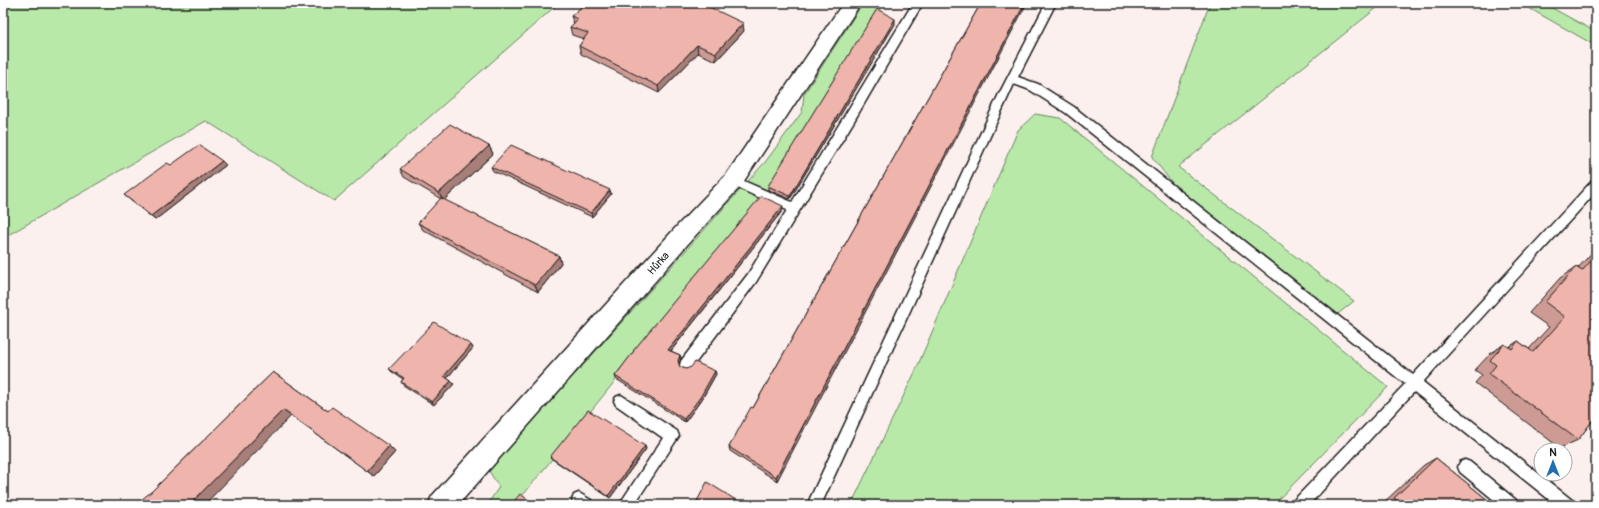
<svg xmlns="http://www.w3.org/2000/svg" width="1599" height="508" font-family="Pangolin,sans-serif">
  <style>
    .green { fill: #b8e9a9; stroke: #6a8262 }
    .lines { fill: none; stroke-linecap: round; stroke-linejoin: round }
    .lane-casing { stroke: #1c1c1c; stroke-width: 3 }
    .street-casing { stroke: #1c1c1c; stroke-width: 3 }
    .lane { fill: #fff; fill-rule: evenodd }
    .street { fill: #fff; fill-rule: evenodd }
    .wall { fill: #ce9b94; stroke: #1c1c1c }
    .shaded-wall { fill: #a77e78; stroke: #1c1c1c }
    .building { fill: #efb4ac; stroke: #1c1c1c }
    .labels { text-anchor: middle; stroke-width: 3.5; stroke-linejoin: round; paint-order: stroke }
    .street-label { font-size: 11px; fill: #1c1c1c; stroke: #fff }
  </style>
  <rect width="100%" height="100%" fill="#fcf0ee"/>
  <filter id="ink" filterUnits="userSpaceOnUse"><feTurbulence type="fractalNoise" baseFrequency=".025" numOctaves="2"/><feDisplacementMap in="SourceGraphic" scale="8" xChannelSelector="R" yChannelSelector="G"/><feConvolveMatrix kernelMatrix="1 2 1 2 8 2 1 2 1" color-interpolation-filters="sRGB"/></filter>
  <g filter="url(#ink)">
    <path class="green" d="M 3,3 L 559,3 L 334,201 L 206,121 L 3,238 Z
      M 863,3 L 883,3 L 773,182 L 753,210 L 515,505 L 487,505 L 499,487 L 486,466 L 564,378 L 576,373 L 766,161 L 802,112 L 804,94 Z
      M 1210,3 L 1383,3 L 1178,167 L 1354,301 L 1338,314 L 1173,184 L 1152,157 Z
      M 1520,3 L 1543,3 L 1596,32 L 1596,46 Z
      M 1035,114 L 1060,118 L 1388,387 L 1273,505 L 851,505 L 915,372 L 1018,130 Z"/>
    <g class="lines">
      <defs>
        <path id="lane" d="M 913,3 L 923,3 L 854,121 L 756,282 L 691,369 L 686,371 L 681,369 L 680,365 L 681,361 L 748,274 L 787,210 L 729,184 L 727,181 L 729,178 L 733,176 L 737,178 L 792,202 Z
          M 1046,3 L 1056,3 L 1018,77 L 1038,84 L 1074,107 L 1413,375 L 1592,181 L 1596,179 L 1596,192 L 1423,382 L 1572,500 L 1574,505 L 1556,505 L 1414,392 L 1309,505 L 1292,505 L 1294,500 L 1405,384 L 1066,113 L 1030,90 L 1014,84 L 821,505 L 807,505 L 998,96 Z
          M 621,395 L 677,431 L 679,436 L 634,505 L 619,505 L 663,438 L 616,405 L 614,401 L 616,397 Z
          M 1465,460 L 1470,462 L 1516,500 L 1518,505 L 1500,505 L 1460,472 L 1458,467 L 1460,462 Z
          M 579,493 L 591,500 L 593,505 L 574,505 L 572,500 L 574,495 Z"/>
        <path id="street" d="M 843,3 L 861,3 L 740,187 L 694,237 L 458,505 L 428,505 L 432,496 L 678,225 L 726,175 Z"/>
      </defs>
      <use href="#lane" class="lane-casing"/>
      <use href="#street" class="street-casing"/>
      <use href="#lane" class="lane"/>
      <use href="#street" class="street"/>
    </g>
    <path class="wall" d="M 981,3 L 777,481 L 730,451 L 729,447 L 753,408 Z
      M 571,16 L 744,31 L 716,61 L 698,53 L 659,93 L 581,54 L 579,46 L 584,39 L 572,35 L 570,27 L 574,24 Z
      M 895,24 L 790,199 L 768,190 L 768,186 Z
      M 489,146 L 493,154 L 444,200 L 559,256 L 561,263 L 538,292 L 423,230 L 418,223 L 441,199 L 404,177 L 400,169 Z
      M 226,165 L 155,220 L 124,195 Z
      M 491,167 L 610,190 L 611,194 L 592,217 L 493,171 Z
      M 783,210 L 671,351 L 680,355 L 681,358 L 679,364 L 680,367 L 686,369 L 715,371 L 716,374 L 702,399 L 685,422 L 616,379 L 615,376 L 634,352 L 633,351 Z
      M 1596,248 L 1596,416 L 1578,440 L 1560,448 L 1475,383 L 1482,375 L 1475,370 L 1490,354 L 1504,344 L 1509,347 L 1518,341 L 1529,349 L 1549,327 L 1529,313 L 1560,278 L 1576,267 L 1578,268 Z
      M 471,345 L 473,348 L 447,378 L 451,381 L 454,384 L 434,405 L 403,385 L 401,382 L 403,379 L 392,372 L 389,369 Z
      M 273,372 L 328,411 L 395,452 L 374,476 L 291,416 L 152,491 Z
      M 645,446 L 646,449 L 610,498 L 552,459 L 550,457 Z
      M 1436,458 L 1494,505 L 1383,505 L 1382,504 L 1424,465 Z"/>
    <path class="shaded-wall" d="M 1025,3 L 1027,3 L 777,481 L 776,477 Z
      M 895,19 L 895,24 L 790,199 L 790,196 Z
      M 743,23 L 744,31 L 716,61 L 716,53 Z
      M 697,45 L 698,53 L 659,93 L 658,86 Z
      M 489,146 L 493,154 L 443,201 L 439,193 Z
      M 222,161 L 226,165 L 155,220 L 151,216 Z
      M 610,190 L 611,194 L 592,217 L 591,213 Z
      M 783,206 L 783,210 L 669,353 L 668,350 Z
      M 559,256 L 561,263 L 538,292 L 535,285 Z
      M 471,345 L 473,348 L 446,379 L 444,376 Z
      M 680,355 L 681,358 L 679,365 L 678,361 Z
      M 715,371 L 716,374 L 702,399 L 685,422 L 684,419 Z
      M 451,381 L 454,384 L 434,405 L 432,402 Z
      M 283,410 L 291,416 L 204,505 L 189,505 Z
      M 389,446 L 395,452 L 374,476 L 367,471 Z
      M 645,446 L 646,449 L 610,498 L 608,496 Z
      M 167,502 L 173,505 L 164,505 Z"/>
    <path class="building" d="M 586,3 L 701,3 L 743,23 L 716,53 L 697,45 L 658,86 L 579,46 L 588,33 L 570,27 L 578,19 L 571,16 Z
      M 981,3 L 1025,3 L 776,477 L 729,447 L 751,407 L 753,408 Z
      M 877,9 L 895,19 L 790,196 L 768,186 Z
      M 450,124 L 489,146 L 439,193 L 400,169 Z
      M 199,145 L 222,161 L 151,216 L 124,195 L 167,163 L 171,165 Z
      M 511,145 L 610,190 L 591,213 L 491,167 Z
      M 761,196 L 783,206 L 668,350 L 680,355 L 678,361 L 680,367 L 686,369 L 691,367 L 695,362 L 715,371 L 701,396 L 684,419 L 615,376 L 634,351 L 633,351 Z
      M 441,198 L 559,256 L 535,285 L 418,223 Z
      M 1596,255 L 1596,416 L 1578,440 L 1489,374 L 1496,365 L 1490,360 L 1504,344 L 1512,349 L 1518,341 L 1533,352 L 1565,317 L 1545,302 L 1576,267 L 1582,271 Z
      M 434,322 L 471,345 L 444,376 L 451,381 L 432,402 L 401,382 L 404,378 L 389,369 Z
      M 273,372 L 328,411 L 332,407 L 389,446 L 367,471 L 283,410 L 189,505 L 170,505 L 167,502 L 164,505 L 135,505 L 152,491 Z
      M 588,410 L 645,446 L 608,496 L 550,457 Z
      M 1436,458 L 1494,505 L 1398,505 L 1400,503 L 1394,498 Z
      M 707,482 L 744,505 L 695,505 Z
      M 520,494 L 536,505 L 511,505 Z"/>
  </g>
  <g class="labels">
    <g class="street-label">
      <text transform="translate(658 263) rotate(-48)" y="4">Hůrka</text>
    </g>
  </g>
  <rect width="1599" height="508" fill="none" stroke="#fff" stroke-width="16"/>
  <rect x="8" y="8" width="1583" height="492" fill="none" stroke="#1c1c1c" stroke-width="1.5" filter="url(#ink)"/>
  <g transform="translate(1553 462)"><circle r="19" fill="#ffffff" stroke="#a4a4a4"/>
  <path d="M0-3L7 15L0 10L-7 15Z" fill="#1f6fb2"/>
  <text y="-6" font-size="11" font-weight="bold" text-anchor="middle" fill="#1c1c1c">N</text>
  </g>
</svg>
